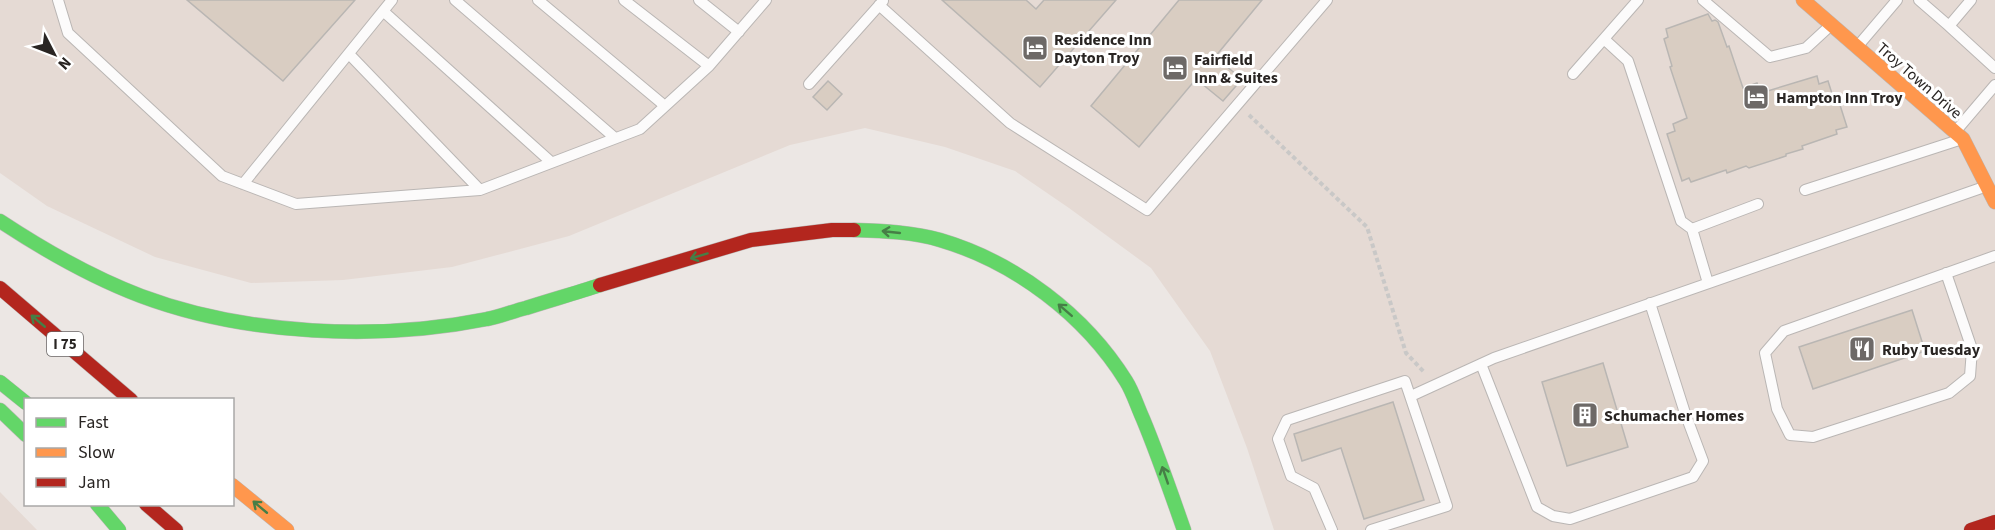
<svg xmlns="http://www.w3.org/2000/svg" width="1995" height="530" font-family="'Source Sans 3',sans-serif">
  <style>
    .built { fill: #e5dad4 }
    .building { fill: #d9cdc2; stroke: #b9b6b3; stroke-width: 1.5 }
    .lines { fill: none; stroke-linecap: round; stroke-linejoin: round }
    .lane-casing { stroke: #bab6b4; stroke-width: 12 }
    .fast-casing { stroke: #bab6b4; stroke-width: 15 }
    .slow-casing { stroke: #bab6b4; stroke-width: 15 }
    .jam-casing { stroke: #bab6b4; stroke-width: 15 }
    .path { stroke: #c9c8c7; stroke-width: 4; stroke-dasharray: 4.5 3; stroke-linecap: butt }
    .lane { stroke: #fcfbfb; stroke-width: 10 }
    .fast { stroke: #63d668; stroke-width: 14 }
    .slow { stroke: #ff974d; stroke-width: 14 }
    .jam { stroke: #b3261e; stroke-width: 14 }
    .oneway { stroke: #467e46 }
    .labels { text-anchor: middle; stroke-width: 6; stroke-linejoin: round; paint-order: stroke }
    .shield { fill: #fff; stroke: #696665; stroke-width: 1.5 }
    .shield-label { font-size: 15px; font-weight: bold; fill: #292523 }
    .poi-label { font-size: 16px; font-weight: bold; fill: #292523; stroke: #fff; text-anchor: start }
    .street-label { font-size: 16px; fill: #292523; stroke: #fff }
  </style>
  <rect width="100%" height="100%" fill="#ece7e4"/>
  <path class="built" d="M 0,0 L 1995,0 L 1995,530 L 1274,530 L 1247,448 L 1210,351 L 1151,268 L 1069,208 L 1015,171 L 945,147 L 865,128 L 790,145 L 569,236 L 452,267 L 343,280 L 251,283 L 155,257 L 47,206 L 0,173 Z
    M 0,492 L 37,530 L 0,530 Z"/>
  <path class="building" d="M 187,0 L 355,0 L 283,81 Z
    M 942,0 L 1026,0 L 1036,9 L 1044,0 L 1116,0 L 1040,87 Z
    M 1179,0 L 1262,0 L 1215,57 L 1242,79 L 1223,101 L 1196,79 L 1139,147 L 1091,106 Z
    M 1708,14 L 1712,21 L 1715,20 L 1718,22 L 1727,47 L 1729,46 L 1743,88 L 1757,83 L 1761,93 L 1817,76 L 1819,84 L 1828,81 L 1835,103 L 1839,102 L 1847,127 L 1836,130 L 1837,134 L 1802,146 L 1803,149 L 1786,154 L 1786,156 L 1749,168 L 1746,166 L 1727,173 L 1726,170 L 1691,182 L 1689,178 L 1682,181 L 1667,134 L 1675,131 L 1673,124 L 1687,118 L 1670,67 L 1672,66 L 1664,39 L 1668,37 L 1666,29 Z
    M 828,81 L 842,94 L 827,110 L 813,97 Z
    M 1912,310 L 1925,351 L 1813,389 L 1799,347 Z
    M 1603,363 L 1628,447 L 1567,466 L 1542,382 Z
    M 1393,402 L 1424,500 L 1364,519 L 1341,448 L 1302,461 L 1294,434 Z"/>
  <g class="lines">
    <defs>
      <path id="lane" d="M 58,0 L 68,33 L 222,176 L 296,204 L 480,190 L 640,129 L 709,66 L 766,0
        M 455,0 L 615,138
        M 538,0 L 665,106
        M 624,0 L 709,66
        M 699,0 L 739,32
        M 1703,0 L 1770,57 L 1806,48 L 1831,25
        M 1919,0 L 1949,26 L 1971,0
        M 879,5 L 1010,123 L 1147,210 L 1327,0
        M 383,11 L 551,162
        M 1949,26 L 1995,68
        M 1604,39 L 1628,61 L 1681,221 L 1692,229 L 1708,283
        M 1857,47 L 1897,0
        M 349,54 L 480,190
        M 1573,74 L 1638,0
        M 809,84 L 883,1
        M 1955,132 L 1995,85
        M 243,184 L 392,0
        M 1805,190 L 1959,140
        M 1692,229 L 1758,204
        M 1946,273 L 1972,349 L 1970,376 L 1949,393 L 1813,437 L 1790,435 L 1777,409 L 1765,353 L 1784,331 L 1995,256
        M 1481,364 L 1537,507 L 1553,516 L 1570,519 L 1693,477 L 1703,461 L 1685,413 L 1650,303
        M 1411,396 L 1494,358 L 1987,186
        M 1332,530 L 1314,488 L 1291,476 L 1278,439 L 1287,420 L 1405,381 L 1447,506 L 1371,530"/>
      <path id="fast" d="M 0,221 C 44,250 91,277 141,296 C 245,335 378,341 487,319 C 500,317 513,311 526,308 C 551,300 576,293 600,285
        M 854,230 C 883,231 913,232 940,240 C 1015,262 1085,315 1126,381 C 1133,392 1137,406 1143,419 C 1158,455 1171,493 1184,530
        M 0,382 L 26,403
        M 0,410 L 26,435
        M 97,504 L 119,530"/>
      <path id="slow" d="M 1803,0 L 1963,139 L 1995,202
        M 232,485 L 287,530"/>
      <path id="jam" d="M 600,285 L 751,240 L 832,230 L 854,230
        M 0,288 L 131,400
        M 146,504 L 176,530
        M 1971,530 L 1995,522"/>
    </defs>
    <use href="#lane" class="lane-casing"/>
    <use href="#fast" class="fast-casing"/>
    <use href="#slow" class="slow-casing"/>
    <use href="#jam" class="jam-casing"/>
    <path class="path" d="M 1249,115 L 1367,227 L 1406,353 L 1425,373"/>
    <use href="#lane" class="lane"/>
    <use href="#fast" class="fast"/>
    <use href="#slow" class="slow"/>
    <use href="#jam" class="jam"/>
  </g>
  <defs><path id="oneway-shaft" d="M-6 0H5M1.5-3L5.5 0L1.5 3" fill="none" stroke-width="1.6" stroke-linecap="round" stroke-linejoin="round" transform="scale(1.5)"/></defs>
  <g class="oneway">
    <use href="#oneway-shaft" transform="translate(891 232) rotate(-174)"/>
    <use href="#oneway-shaft" transform="translate(699 256) rotate(163)"/>
    <use href="#oneway-shaft" transform="translate(1065 310) rotate(-139)"/>
    <use href="#oneway-shaft" transform="translate(38 321) rotate(-140)"/>
    <use href="#oneway-shaft" transform="translate(1165 475) rotate(-109)"/>
    <use href="#oneway-shaft" transform="translate(260 507) rotate(-140)"/>
  </g>
  <defs>
    <symbol id="hotel-square" viewBox="-11 -11 22 22"><rect x="-9" y="-9" width="18" height="18" rx="4" fill="#6d6967" stroke="#fff"/><path d="M-6-4.5h1.5V1H6V5H4.5V3h-9V5H-6ZM-4 0a1.8 1.8 0 1 1 3.6 0ZM.5 0V-2.5h3Q6-2.5 6 0Z" fill="#fff"/></symbol>
    <symbol id="restaurant-square" viewBox="-11 -11 22 22"><rect x="-9" y="-9" width="18" height="18" rx="4" fill="#6d6967" stroke="#fff"/><path d="M-5-6h1v4h1v-4h1v4h1v-4h1v5L-1.5 .5V6h-2V.5L-5-1ZM5-6V6H3V1.5H1.5Q1.5-4 5-6Z" fill="#fff"/></symbol>
    <symbol id="building-square" viewBox="-11 -11 22 22"><rect x="-9" y="-9" width="18" height="18" rx="4" fill="#6d6967" stroke="#fff"/><path d="M-4-6H4V6H1V3H-1V6H-4ZM-2.5-4.3h1.7v1.8h-1.7ZM.8-4.3h1.7v1.8H.8ZM-2.5-1h1.7V.8h-1.7ZM.8-1h1.7V.8H.8Z" fill="#fff"/></symbol>
  </defs>
  <g fill-rule="evenodd">
    <use href="#hotel-square" x="1020" y="33" width="30" height="30"/>
    <use href="#hotel-square" x="1160" y="53" width="30" height="30"/>
    <use href="#hotel-square" x="1741" y="82" width="30" height="30"/>
    <use href="#restaurant-square" x="1847" y="334" width="30" height="30"/>
    <use href="#building-square" x="1570" y="400" width="30" height="30"/>
  </g>
  <g class="labels">
    <rect class="shield" x="47" y="332" width="36" height="24" rx="4.5"/>
    <g class="shield-label">
      <text x="65" y="349">I 75</text>
    </g>
    <g class="poi-label">
      <text x="1054" y="45">Residence Inn<tspan x="1054" dy="18">Dayton Troy</tspan></text>
      <text x="1194" y="65">Fairfield<tspan x="1194" dy="18">Inn &amp; Suites</tspan></text>
      <text x="1776" y="103">Hampton Inn Troy</text>
      <text x="1882" y="355">Ruby Tuesday</text>
      <text x="1604" y="421">Schumacher Homes</text>
    </g>
    <g class="street-label">
      <text transform="translate(1920 80) rotate(41)" y="6">Troy Town Drive</text>
    </g>
  </g>
  <rect x="24" y="398" width="210" height="108" fill="#ffffff" stroke="#a9a8a7" stroke-width="1.5"/>
  <rect x="36" y="418" width="30" height="9" fill="#63d668" stroke="#a9a8a7" stroke-width="1.5"/>
  <text x="78" y="428" font-size="18" fill="#292523">Fast</text>
  <rect x="36" y="448" width="30" height="9" fill="#ff974d" stroke="#a9a8a7" stroke-width="1.5"/>
  <text x="78" y="458" font-size="18" fill="#292523">Slow</text>
  <rect x="36" y="478" width="30" height="9" fill="#b3261e" stroke="#a9a8a7" stroke-width="1.5"/>
  <text x="78" y="488" font-size="18" fill="#292523">Jam</text>
  <g transform="translate(54 54) rotate(132)" stroke="#ffffff" stroke-width="4.5" paint-order="stroke">
  <path d="M0-4.5L10 22L0 15L-10 22Z" fill="#292523"/>
  <text y="-9" font-size="16" font-weight="bold" text-anchor="middle" fill="#292523">N</text>
  </g>
</svg>
